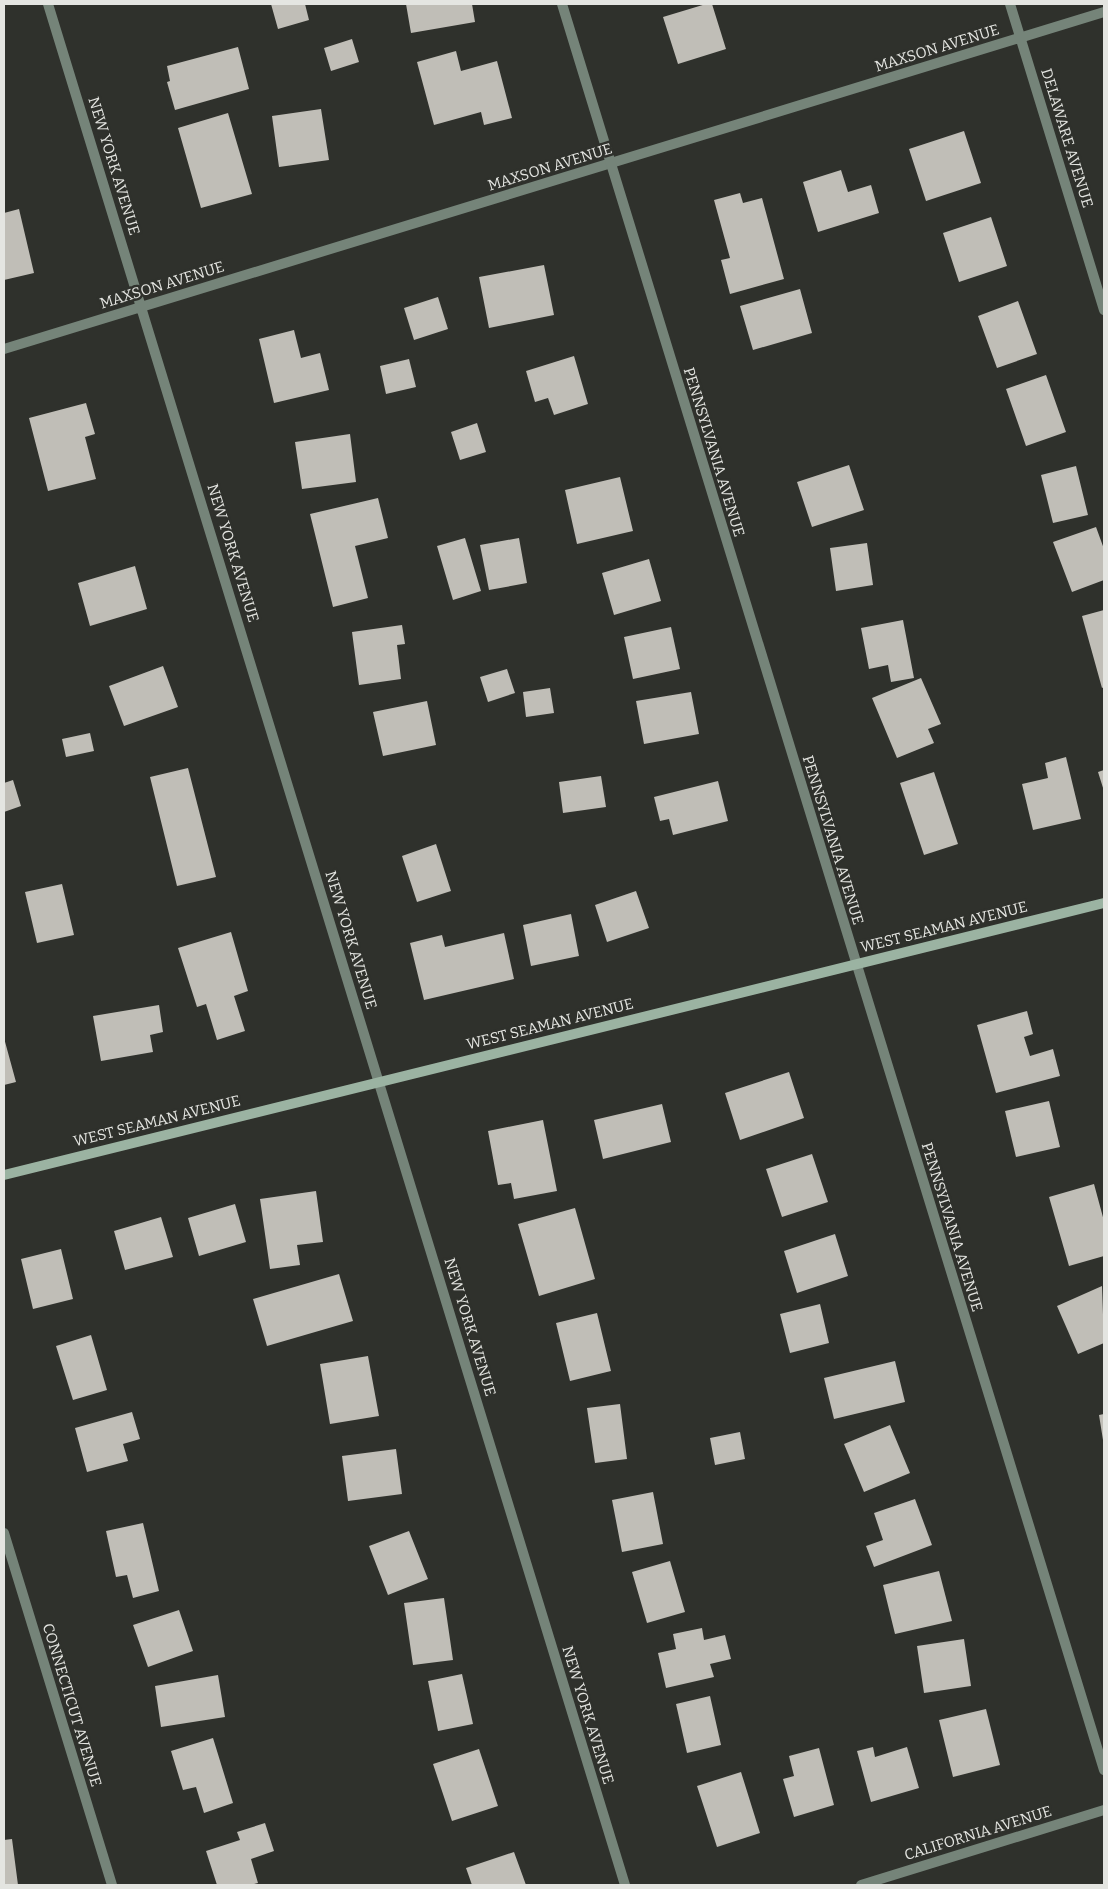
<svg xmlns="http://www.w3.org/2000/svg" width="1108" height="1889" font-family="Bitter,serif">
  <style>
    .building { fill: #c0beb7 }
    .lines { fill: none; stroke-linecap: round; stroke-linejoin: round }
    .minor { stroke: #758479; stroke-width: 10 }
    .tertiary { stroke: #758479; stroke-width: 10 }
    .secondary { stroke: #9bb3a2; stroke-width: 10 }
    .labels { text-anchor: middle; stroke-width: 5; stroke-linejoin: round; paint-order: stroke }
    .street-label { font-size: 15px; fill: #e4e5e1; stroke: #2f312c }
  </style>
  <rect width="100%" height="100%" fill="#2f312c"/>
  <path class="building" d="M 271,4 L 305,4 L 309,20 L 278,29 Z
    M 406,4 L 472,4 L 475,22 L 411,33 Z
    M 706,4 L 712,4 L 726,49 L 678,64 L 663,17 Z
    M 352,39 L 359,62 L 331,71 L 324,48 Z
    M 238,47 L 249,89 L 175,110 L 167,82 L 170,81 L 167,66 Z
    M 456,51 L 461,71 L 497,61 L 512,118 L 484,125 L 481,112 L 434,125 L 417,62 Z
    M 321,109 L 329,160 L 279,167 L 272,116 Z
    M 228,113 L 252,194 L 201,208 L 178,128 Z
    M 964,131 L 981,183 L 926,201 L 909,149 Z
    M 841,170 L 848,192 L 871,185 L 879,213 L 818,232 L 803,182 Z
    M 740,193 L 743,203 L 762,198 L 784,279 L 730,294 L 721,260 L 730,258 L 714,200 Z
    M 19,209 L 34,273 L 4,280 L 4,213 Z
    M 991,217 L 1007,266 L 959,282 L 943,233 Z
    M 544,265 L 554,315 L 489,328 L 479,277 Z
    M 800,289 L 812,333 L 753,350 L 740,306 Z
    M 438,297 L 448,329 L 414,340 L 404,308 Z
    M 1018,301 L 1037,354 L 997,368 L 978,316 Z
    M 294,330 L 301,358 L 320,353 L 329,390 L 274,403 L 259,339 Z
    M 574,356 L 588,404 L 554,415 L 548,398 L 535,402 L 526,371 Z
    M 409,359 L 416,387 L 386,394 L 380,366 Z
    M 1046,375 L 1066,432 L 1026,446 L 1006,389 Z
    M 86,403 L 95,434 L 85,437 L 96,479 L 48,491 L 29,418 Z
    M 477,423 L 486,452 L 460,460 L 451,432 Z
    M 350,434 L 356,482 L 302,489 L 295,442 Z
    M 849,465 L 864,510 L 812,527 L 797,482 Z
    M 1076,466 L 1088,515 L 1053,523 L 1041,475 Z
    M 620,477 L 633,531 L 577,544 L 565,490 Z
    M 378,498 L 388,538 L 355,546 L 368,598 L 333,607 L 310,514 Z
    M 1096,527 L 1104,549 L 1104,580 L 1072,592 L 1053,542 Z
    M 465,538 L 481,591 L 453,600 L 437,546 Z
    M 519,538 L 527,583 L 489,590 L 480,545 Z
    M 867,543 L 873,585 L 836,591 L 830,548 Z
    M 649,559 L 661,601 L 614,615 L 602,573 Z
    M 135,566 L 147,609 L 90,626 L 78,583 Z
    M 1104,610 L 1104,687 L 1102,688 L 1082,616 Z
    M 903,620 L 914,678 L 891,682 L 888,665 L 869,669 L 861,628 Z
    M 402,625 L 405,644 L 397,645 L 401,679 L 359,685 L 352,632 Z
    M 671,627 L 680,669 L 633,679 L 624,637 Z
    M 163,666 L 178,707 L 124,726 L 109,686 Z
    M 507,669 L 515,693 L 488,702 L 480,677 Z
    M 921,678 L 941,724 L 928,729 L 934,743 L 897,758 L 872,698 Z
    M 550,688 L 554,713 L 526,717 L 523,692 Z
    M 691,692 L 699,734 L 644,744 L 636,701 Z
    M 427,701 L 436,745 L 383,756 L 373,712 Z
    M 90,733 L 94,751 L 66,757 L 62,739 Z
    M 1066,757 L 1081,819 L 1033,830 L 1022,784 L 1048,778 L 1045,763 Z
    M 188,768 L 216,877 L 177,886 L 150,777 Z
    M 1104,770 L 1104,791 L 1098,772 Z
    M 934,772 L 958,844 L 924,855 L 900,783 Z
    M 601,776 L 606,807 L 563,813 L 559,782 Z
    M 13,780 L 21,806 L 4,812 L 4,783 Z
    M 718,781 L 728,821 L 673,835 L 669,819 L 660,821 L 654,797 Z
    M 436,844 L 451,891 L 417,902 L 402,856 Z
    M 62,884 L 74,935 L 37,943 L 25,892 Z
    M 636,891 L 649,928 L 607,942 L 595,905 Z
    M 571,914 L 579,956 L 531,966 L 523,925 Z
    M 231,932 L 248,991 L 234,996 L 245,1031 L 217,1040 L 206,1004 L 197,1007 L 178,948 Z
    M 504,933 L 514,979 L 424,1000 L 410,943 L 442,935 L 445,947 Z
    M 159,1005 L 163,1032 L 150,1035 L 153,1052 L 101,1061 L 93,1016 Z
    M 1027,1011 L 1033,1034 L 1024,1037 L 1030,1056 L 1053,1049 L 1060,1076 L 996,1093 L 977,1025 Z
    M 4,1038 L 16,1082 L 4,1085 Z
    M 789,1072 L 804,1118 L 740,1140 L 725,1093 Z
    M 1049,1101 L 1060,1147 L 1016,1157 L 1005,1111 Z
    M 662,1104 L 671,1142 L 603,1159 L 594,1120 Z
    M 543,1120 L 557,1191 L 514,1199 L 511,1183 L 498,1185 L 488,1131 Z
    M 812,1154 L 828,1202 L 782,1217 L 766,1169 Z
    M 1094,1184 L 1104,1221 L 1104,1256 L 1069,1266 L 1049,1197 Z
    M 316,1191 L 323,1242 L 297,1245 L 300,1265 L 270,1269 L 260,1199 Z
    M 235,1204 L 246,1242 L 199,1256 L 188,1218 Z
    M 575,1208 L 595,1279 L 539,1296 L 518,1224 Z
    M 161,1217 L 173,1257 L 125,1270 L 114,1231 Z
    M 835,1234 L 848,1276 L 797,1293 L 784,1251 Z
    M 61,1249 L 73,1299 L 33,1309 L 21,1259 Z
    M 339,1274 L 353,1321 L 267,1346 L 253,1299 Z
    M 1102,1286 L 1104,1343 L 1078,1354 L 1057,1306 Z
    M 820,1304 L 829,1343 L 790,1353 L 780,1314 Z
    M 597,1313 L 611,1371 L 570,1381 L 556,1323 Z
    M 91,1335 L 107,1390 L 73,1400 L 56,1346 Z
    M 368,1356 L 379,1416 L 330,1424 L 320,1364 Z
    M 895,1361 L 905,1402 L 834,1419 L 824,1378 Z
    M 620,1404 L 627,1459 L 595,1463 L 587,1408 Z
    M 132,1412 L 140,1439 L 123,1444 L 128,1461 L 87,1472 L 75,1428 Z
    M 1104,1414 L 1104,1440 L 1103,1440 L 1099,1415 Z
    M 890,1425 L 910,1473 L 864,1492 L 844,1444 Z
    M 740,1432 L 745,1459 L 715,1465 L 710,1438 Z
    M 396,1449 L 402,1494 L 348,1501 L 342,1456 Z
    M 653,1492 L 663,1544 L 622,1552 L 612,1500 Z
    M 915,1499 L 932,1545 L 874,1567 L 866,1546 L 883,1540 L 874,1513 Z
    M 143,1523 L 159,1591 L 133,1598 L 127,1575 L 116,1577 L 106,1531 Z
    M 409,1531 L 428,1579 L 388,1595 L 369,1546 Z
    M 670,1561 L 685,1612 L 647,1623 L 632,1572 Z
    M 939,1571 L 952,1621 L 895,1634 L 883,1585 Z
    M 444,1598 L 453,1660 L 413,1665 L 404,1603 Z
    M 179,1610 L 193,1651 L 148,1667 L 133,1625 Z
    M 702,1628 L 704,1640 L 725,1635 L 731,1659 L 710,1664 L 714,1677 L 666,1688 L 658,1653 L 676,1649 L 673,1634 Z
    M 964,1639 L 971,1686 L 924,1693 L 917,1646 Z
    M 462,1674 L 473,1724 L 438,1731 L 428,1681 Z
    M 218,1675 L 225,1717 L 161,1727 L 155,1686 Z
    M 710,1696 L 721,1745 L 687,1753 L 676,1704 Z
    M 986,1709 L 1000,1765 L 953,1777 L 939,1720 Z
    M 213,1738 L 233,1803 L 204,1813 L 196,1787 L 183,1790 L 171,1751 Z
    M 873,1747 L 875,1757 L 907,1747 L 919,1788 L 871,1802 L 857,1751 Z
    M 819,1748 L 834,1805 L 794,1817 L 783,1779 L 794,1776 L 789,1756 Z
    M 479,1749 L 498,1806 L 452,1821 L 433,1764 Z
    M 741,1772 L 760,1833 L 717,1847 L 697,1786 Z
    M 265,1823 L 274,1851 L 251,1859 L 258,1883 L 250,1885 L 217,1885 L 206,1851 L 240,1840 L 237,1832 Z
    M 12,1839 L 18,1885 L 4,1885 L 4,1840 Z
    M 514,1852 L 526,1885 L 472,1885 L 466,1868 Z"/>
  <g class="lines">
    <path class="minor" d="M 48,4 L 625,1885
      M 1010,4 L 1104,310
      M 4,349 L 1104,12
      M 4,1533 L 112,1885
      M 861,1885 L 1104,1810"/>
    <path class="tertiary" d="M 562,4 L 1104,1770"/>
    <path class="secondary" d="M 4,1175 L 1104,903"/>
  </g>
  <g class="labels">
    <g class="street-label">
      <text transform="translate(937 48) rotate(-17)" y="5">MAXSON AVENUE</text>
      <text transform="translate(1067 138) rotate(73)" y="5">DELAWARE AVENUE</text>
      <text transform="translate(114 166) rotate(73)" y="5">NEW YORK AVENUE</text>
      <text transform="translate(550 167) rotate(-17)" y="5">MAXSON AVENUE</text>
      <text transform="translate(162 285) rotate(-17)" y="5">MAXSON AVENUE</text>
      <text transform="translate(714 452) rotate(73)" y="5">PENNSYLVANIA AVENUE</text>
      <text transform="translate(233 553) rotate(73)" y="5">NEW YORK AVENUE</text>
      <text transform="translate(833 840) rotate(73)" y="5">PENNSYLVANIA AVENUE</text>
      <text transform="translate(944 927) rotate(-14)" y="5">WEST SEAMAN AVENUE</text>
      <text transform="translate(351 940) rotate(73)" y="5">NEW YORK AVENUE</text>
      <text transform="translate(550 1024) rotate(-14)" y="5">WEST SEAMAN AVENUE</text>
      <text transform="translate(157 1121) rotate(-14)" y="5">WEST SEAMAN AVENUE</text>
      <text transform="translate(952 1227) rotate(73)" y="5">PENNSYLVANIA AVENUE</text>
      <text transform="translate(470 1327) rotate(73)" y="5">NEW YORK AVENUE</text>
      <text transform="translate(72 1705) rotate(73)" y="5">CONNECTICUT AVENUE</text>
      <text transform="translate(588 1715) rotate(73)" y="5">NEW YORK AVENUE</text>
      <text transform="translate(978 1833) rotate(-17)" y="5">CALIFORNIA AVENUE</text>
    </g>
  </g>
  <rect width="1108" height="1889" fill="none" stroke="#e4e5e1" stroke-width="10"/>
</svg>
